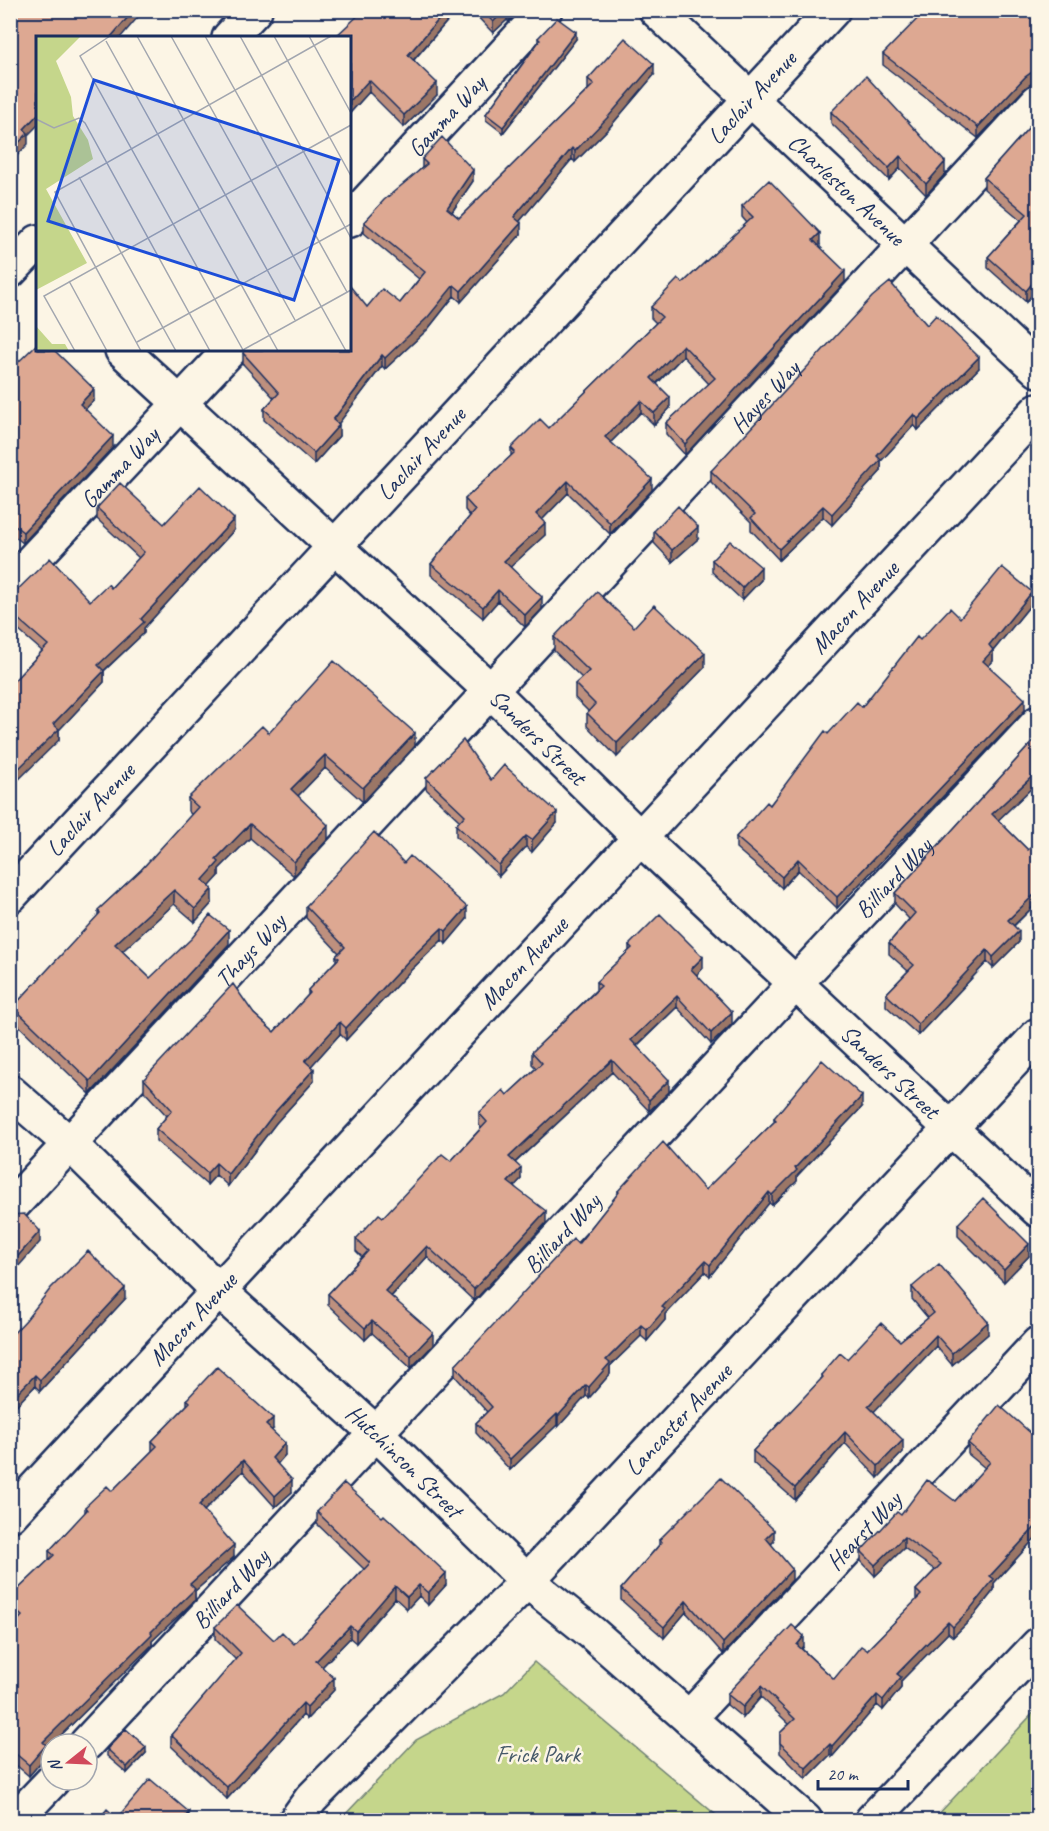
<svg xmlns="http://www.w3.org/2000/svg" width="1049" height="1831" font-family="Caveat,sans-serif">
  <style>
    .green { fill: #c5d68b; stroke: #708274; stroke-width: 1.5 }
    .lines { fill: none; stroke-linecap: round; stroke-linejoin: round }
    .minor-casing { stroke: #1b2f5e; stroke-width: 38 }
    .minor { stroke: #fcf5e5; stroke-width: 33 }
    .wall { fill: #be907e; stroke: #1b2f5e; stroke-width: 1.5 }
    .shaded-wall { fill: #9b7666; stroke: #1b2f5e; stroke-width: 1.5 }
    .building { fill: #dda892; stroke: #1b2f5e; stroke-width: 1.5 }
    .labels { text-anchor: middle; stroke-width: 5; stroke-linejoin: round; paint-order: stroke }
    .street-label { font-size: 24px; fill: #1b2f5e; stroke: #fcf5e5 }
    .park-label { font-size: 24px; fill: #465969; stroke: #fcf5e5 }
    .inset-road { fill: none; stroke: #a2a6af; stroke-width: 1.5 }
    .view { fill: #1d4ed8; fill-opacity: 0.15; stroke: #1d4ed8; stroke-width: 3 }
    .inset-edge { fill: none; stroke: #1b2f5e; stroke-width: 3 }
  </style>
  <rect width="100%" height="100%" fill="#fcf5e5"/>
  <filter id="ink" filterUnits="userSpaceOnUse"><feTurbulence type="fractalNoise" baseFrequency=".0167" numOctaves="2"/><feDisplacementMap in="SourceGraphic" scale="12" xChannelSelector="R" yChannelSelector="G"/><feConvolveMatrix kernelMatrix="1 2 1 2 8 2 1 2 1" color-interpolation-filters="sRGB"/></filter>
  <g filter="url(#ink)">
    <path class="green" d="M 534,1662 L 722,1820 L 340,1820 L 416,1740 L 504,1693 Z
      M 1038,1708 L 1038,1820 L 933,1820 Z"/>
    <g class="lines">
      <defs>
        <g id="minor">
          <path id="s1" d="M 656,10 L 1038,370"/>
          <path d="M 229,38 L 255,10"/>
          <path id="s2" d="M 350,220 L 545,10"/>
          <path d="M 10,271 L 38,242"/>
          <path id="s3" d="M 122,350 L 490,690 L 640,838 L 1038,1210"/>
          <path id="s4" d="M 10,584 L 230,350"/>
          <path id="s5" d="M 10,896 L 833,10"/>
          <path id="s6" d="M 10,1092 L 70,1144 L 219,1291 L 375,1432 L 527,1581 L 592,1633 L 805,1820"/>
          <path id="s7" d="M 10,1208 C 354,839 697,471 1038,101"/>
          <path id="s8" d="M 10,1515 L 1038,410"/>
          <path id="s9" d="M 689,1718 L 1038,1344"/>
          <path id="s10" d="M 86,1744 L 1038,723"/>
          <path d="M 15,1820 L 53,1780"/>
          <path id="s11" d="M 296,1820 L 311,1799 L 527,1581 L 1038,1035"/>
          <path d="M 872,1820 L 1038,1645"/>
        </g>
      </defs>
      <use href="#minor" class="minor-casing"/>
      <use href="#minor" class="minor"/>
    </g>
    <path class="wall" d="M 364,10 L 457,10 L 414,60 L 437,95 L 404,127 L 369,92 L 350,113 L 350,38 Z
      M 471,10 L 518,10 L 509,22 L 507,20 L 493,33 Z
      M 1038,10 L 1038,83 L 1032,83 L 1025,88 L 978,138 L 883,65 L 883,54 Z
      M 538,38 L 576,39 L 503,133 L 486,120 L 486,114 L 538,42 Z
      M 654,75 L 609,128 L 575,162 L 572,159 L 519,222 L 521,234 L 461,302 L 454,296 L 428,329 L 385,369 L 382,366 L 338,424 L 339,436 L 314,464 L 264,420 L 264,409 L 274,398 L 243,364 L 243,353 L 367,307 L 400,303 L 419,279 L 364,233 L 364,222 L 422,168 L 422,159 L 473,181 L 452,212 L 459,218 L 588,90 L 588,79 Z
      M 831,112 L 945,174 L 926,195 L 900,168 L 889,180 L 831,123 Z
      M 1038,117 L 1026,302 L 988,268 L 988,257 L 1021,220 L 984,189 L 984,178 Z
      M 742,206 L 820,245 L 819,246 L 845,282 L 685,455 L 666,434 L 666,423 L 709,384 L 683,356 L 657,384 L 670,408 L 654,425 L 641,412 L 611,442 L 652,490 L 610,534 L 568,493 L 542,520 L 545,535 L 510,567 L 542,609 L 525,627 L 498,601 L 483,618 L 431,575 L 431,564 L 470,516 L 465,510 L 465,499 L 511,456 L 511,448 L 549,428 L 656,323 L 651,318 L 651,307 L 683,283 L 747,223 L 742,217 Z
      M 927,325 L 979,368 L 918,430 L 914,425 L 881,461 L 881,471 L 832,525 L 823,517 L 779,560 L 751,530 L 751,522 L 711,482 L 711,471 Z
      M 10,370 L 94,400 L 85,409 L 113,447 L 23,543 L 10,533 Z
      M 97,508 L 164,524 L 234,530 L 144,628 L 144,633 L 104,671 L 104,682 L 59,730 L 59,740 L 11,684 L 42,651 L 10,623 L 10,597 L 90,601 L 111,588 L 139,558 L 97,519 Z
      M 654,531 L 698,539 L 672,562 L 654,543 Z
      M 712,560 L 761,580 L 742,600 L 712,572 Z
      M 1032,603 L 993,651 L 993,661 L 988,666 L 1025,710 L 837,908 L 798,870 L 782,888 L 736,848 L 736,837 L 770,805 L 828,734 L 862,707 L 920,640 L 960,618 Z
      M 634,627 L 705,667 L 617,757 L 587,726 L 587,713 L 588,711 L 575,698 L 575,684 L 582,678 L 554,651 L 554,637 Z
      M 269,733 L 415,746 L 363,802 L 325,768 L 298,796 L 328,839 L 294,876 L 250,838 L 219,869 L 219,876 L 209,886 L 212,903 L 195,922 L 174,904 L 122,951 L 150,978 L 229,944 L 90,1094 L 13,1020 L 13,1007 L 98,916 L 98,910 L 141,870 L 192,815 L 188,811 L 188,798 Z
      M 1038,736 L 1038,782 L 998,820 L 1028,850 L 1038,841 L 1038,902 L 1014,926 L 1019,942 L 993,968 L 987,962 L 918,1035 L 886,1006 L 886,994 L 908,971 L 889,954 L 889,943 L 909,919 L 895,904 L 895,893 Z
      M 426,778 L 491,780 L 557,823 L 532,852 L 526,847 L 499,876 L 456,836 L 456,825 L 460,821 L 426,789 Z
      M 404,863 L 467,919 L 446,944 L 442,940 L 409,972 L 346,1040 L 340,1034 L 311,1066 L 314,1081 L 276,1123 L 228,1186 L 216,1175 L 207,1185 L 156,1141 L 156,1129 L 167,1116 L 144,1091 L 144,1079 L 254,1014 L 274,1032 L 308,995 L 308,990 L 336,961 L 336,956 L 339,953 L 306,918 L 306,906 Z
      M 629,945 L 703,968 L 697,975 L 732,1024 L 711,1044 L 677,1007 L 637,1046 L 669,1092 L 660,1101 L 649,1111 L 612,1072 L 515,1163 L 521,1179 L 514,1186 L 546,1223 L 474,1301 L 427,1257 L 391,1297 L 433,1345 L 411,1368 L 372,1333 L 365,1340 L 328,1305 L 328,1294 L 362,1257 L 356,1251 L 356,1239 L 451,1161 L 481,1128 L 479,1125 L 479,1113 L 507,1095 L 536,1068 L 532,1064 L 532,1052 L 596,990 L 596,982 L 629,951 Z
      M 862,1107 L 797,1176 L 797,1181 L 772,1205 L 769,1203 L 710,1276 L 705,1272 L 665,1314 L 665,1320 L 647,1341 L 641,1336 L 610,1366 L 610,1374 L 589,1398 L 586,1396 L 558,1427 L 557,1425 L 510,1470 L 476,1433 L 476,1423 L 487,1412 L 455,1376 L 455,1366 L 578,1244 L 618,1194 L 618,1191 L 705,1190 L 774,1122 L 774,1118 Z
      M 1038,1127 L 1038,1146 L 1035,1142 L 1035,1131 Z
      M 958,1224 L 1029,1256 L 1004,1282 L 958,1236 Z
      M 912,1287 L 988,1334 L 952,1365 L 936,1346 L 873,1411 L 903,1452 L 878,1478 L 845,1443 L 795,1500 L 753,1463 L 753,1451 L 821,1380 L 821,1375 L 847,1359 L 900,1341 L 928,1318 L 912,1299 Z
      M 125,1299 L 40,1391 L 35,1386 L 10,1412 L 10,1337 Z
      M 187,1399 L 273,1429 L 271,1430 L 285,1455 L 277,1464 L 292,1492 L 275,1507 L 243,1471 L 204,1511 L 234,1557 L 195,1591 L 195,1600 L 152,1641 L 152,1645 L 52,1744 L 51,1744 L 46,1750 L 46,1756 L 29,1776 L 10,1760 L 10,1629 L 17,1622 L 10,1616 L 10,1597 L 49,1560 L 49,1551 L 85,1513 L 85,1507 L 112,1491 L 152,1451 L 152,1441 L 187,1405 Z
      M 1038,1430 L 1038,1535 L 994,1583 L 994,1590 L 971,1619 L 953,1637 L 948,1633 L 901,1681 L 901,1688 L 883,1710 L 877,1705 L 832,1757 L 830,1755 L 806,1779 L 780,1753 L 780,1733 L 789,1724 L 761,1697 L 743,1718 L 727,1705 L 727,1694 L 804,1646 L 802,1649 L 834,1679 L 867,1650 L 916,1601 L 916,1590 L 935,1570 L 904,1548 L 875,1576 L 861,1561 L 861,1551 L 901,1515 L 955,1501 L 985,1468 L 968,1454 L 968,1443 L 1033,1435 Z
      M 317,1512 L 446,1585 L 428,1605 L 419,1596 L 407,1609 L 395,1598 L 356,1643 L 350,1638 L 322,1667 L 334,1690 L 307,1719 L 303,1715 L 227,1799 L 171,1746 L 171,1735 L 236,1660 L 215,1639 L 215,1627 L 294,1644 L 364,1569 L 317,1524 Z
      M 659,1540 L 774,1541 L 771,1544 L 792,1580 L 723,1654 L 686,1612 L 664,1638 L 621,1600 L 621,1589 L 659,1545 Z
      M 107,1749 L 146,1753 L 127,1773 L 107,1756 Z"/>
    <path class="shaded-wall" d="M 134,10 L 144,10 L 120,38 L 110,38 Z
      M 447,10 L 457,10 L 408,66 L 408,55 Z
      M 505,10 L 507,10 L 507,20 L 493,33 L 493,22 Z
      M 509,10 L 518,10 L 509,22 Z
      M 576,32 L 576,39 L 503,133 L 503,127 Z
      M 654,64 L 654,75 L 609,128 L 575,162 L 575,151 Z
      M 1032,72 L 1032,83 L 1025,88 L 978,138 L 978,127 L 1025,77 Z
      M 369,80 L 369,92 L 350,113 L 350,101 Z
      M 437,83 L 437,95 L 404,127 L 404,115 Z
      M 38,114 L 38,125 L 28,135 L 28,144 L 10,163 L 10,152 L 24,129 Z
      M 572,148 L 572,159 L 514,228 L 514,217 Z
      M 900,156 L 900,168 L 889,180 L 889,168 Z
      M 945,162 L 945,174 L 926,195 L 926,184 Z
      M 473,170 L 473,181 L 447,219 L 447,208 Z
      M 521,223 L 521,234 L 461,302 L 461,291 Z
      M 820,233 L 820,245 L 813,252 L 813,240 Z
      M 845,271 L 845,282 L 685,455 L 685,444 Z
      M 1038,276 L 1038,288 L 1026,302 L 1026,291 Z
      M 454,285 L 454,296 L 428,329 L 385,369 L 385,358 Z
      M 683,345 L 683,356 L 651,389 L 651,378 Z
      M 382,355 L 382,366 L 333,431 L 333,420 Z
      M 979,357 L 979,368 L 918,430 L 918,419 Z
      M 94,389 L 94,400 L 80,415 L 80,404 Z
      M 670,397 L 670,408 L 654,425 L 654,413 Z
      M 641,401 L 641,412 L 605,448 L 605,437 Z
      M 914,414 L 914,425 L 881,461 L 881,471 L 832,525 L 832,514 L 877,456 Z
      M 339,425 L 339,436 L 314,464 L 314,453 Z
      M 113,436 L 113,447 L 23,543 L 23,532 Z
      M 652,479 L 652,490 L 610,534 L 610,523 Z
      M 568,481 L 568,493 L 536,526 L 536,514 Z
      M 823,506 L 823,517 L 779,560 L 779,549 Z
      M 234,519 L 234,530 L 144,628 L 144,633 L 98,676 L 98,665 Z
      M 545,523 L 545,535 L 504,573 L 504,561 Z
      M 698,527 L 698,539 L 672,562 L 672,550 Z
      M 761,567 L 761,580 L 742,600 L 742,588 Z
      M 498,590 L 498,601 L 483,618 L 483,607 Z
      M 1032,592 L 1032,603 L 993,651 L 993,661 L 983,672 L 983,661 L 989,645 Z
      M 542,597 L 542,609 L 525,627 L 525,615 Z
      M 705,653 L 705,667 L 617,757 L 617,743 Z
      M 104,671 L 104,682 L 59,730 L 59,740 L 10,788 L 10,777 L 53,724 Z
      M 1025,699 L 1025,710 L 837,908 L 837,897 Z
      M 415,733 L 415,746 L 363,802 L 363,788 Z
      M 325,755 L 325,768 L 291,803 L 291,789 Z
      M 1038,771 L 1038,782 L 992,826 L 992,814 Z
      M 557,812 L 557,823 L 532,852 L 532,840 Z
      M 250,824 L 250,838 L 219,869 L 219,876 L 203,894 L 203,880 L 216,859 Z
      M 328,825 L 328,839 L 294,876 L 294,862 Z
      M 526,836 L 526,847 L 499,876 L 499,865 Z
      M 798,859 L 798,870 L 782,888 L 782,877 Z
      M 212,889 L 212,903 L 195,922 L 195,909 Z
      M 174,890 L 174,904 L 115,958 L 115,944 Z
      M 1038,891 L 1038,902 L 1008,931 L 1008,920 Z
      M 467,907 L 467,919 L 446,944 L 446,931 Z
      M 442,928 L 442,940 L 409,972 L 346,1040 L 346,1028 L 409,960 Z
      M 229,930 L 229,944 L 90,1094 L 90,1081 Z
      M 1019,931 L 1019,942 L 993,968 L 993,957 Z
      M 987,950 L 987,962 L 918,1035 L 918,1024 Z
      M 703,957 L 703,968 L 691,981 L 691,969 Z
      M 677,996 L 677,1007 L 631,1051 L 631,1040 Z
      M 732,1012 L 732,1024 L 711,1044 L 711,1033 Z
      M 340,1022 L 340,1034 L 305,1073 L 305,1061 Z
      M 612,1060 L 612,1072 L 509,1168 L 509,1157 Z
      M 314,1069 L 314,1081 L 276,1123 L 228,1186 L 228,1174 L 276,1111 Z
      M 669,1080 L 669,1092 L 649,1111 L 649,1100 Z
      M 862,1096 L 862,1107 L 797,1176 L 797,1181 L 772,1205 L 772,1195 L 795,1168 Z
      M 216,1163 L 216,1175 L 207,1185 L 207,1173 Z
      M 521,1168 L 521,1179 L 508,1193 L 508,1182 Z
      M 769,1192 L 769,1203 L 710,1276 L 710,1265 Z
      M 546,1211 L 546,1223 L 474,1301 L 474,1289 Z
      M 40,1231 L 40,1242 L 10,1276 L 10,1265 Z
      M 1029,1244 L 1029,1256 L 1004,1282 L 1004,1270 Z
      M 427,1246 L 427,1257 L 385,1303 L 385,1291 Z
      M 705,1261 L 705,1272 L 665,1314 L 665,1320 L 647,1341 L 647,1330 L 662,1307 Z
      M 125,1288 L 125,1299 L 40,1391 L 40,1380 Z
      M 372,1321 L 372,1333 L 365,1340 L 365,1328 Z
      M 988,1322 L 988,1334 L 952,1365 L 952,1353 Z
      M 641,1325 L 641,1336 L 610,1366 L 610,1374 L 589,1398 L 589,1387 L 606,1360 Z
      M 433,1333 L 433,1345 L 411,1368 L 411,1356 Z
      M 936,1335 L 936,1346 L 868,1418 L 868,1406 Z
      M 35,1375 L 35,1386 L 10,1412 L 10,1401 Z
      M 586,1385 L 586,1396 L 558,1427 L 558,1416 Z
      M 557,1414 L 557,1425 L 510,1470 L 510,1459 Z
      M 273,1418 L 273,1429 L 266,1436 L 266,1425 Z
      M 845,1432 L 845,1443 L 795,1500 L 795,1488 Z
      M 903,1440 L 903,1452 L 878,1478 L 878,1466 Z
      M 285,1443 L 285,1455 L 272,1470 L 272,1458 Z
      M 243,1460 L 243,1471 L 199,1516 L 199,1505 Z
      M 292,1480 L 292,1492 L 275,1507 L 275,1496 Z
      M 1038,1524 L 1038,1535 L 994,1583 L 994,1590 L 971,1619 L 953,1637 L 953,1627 L 990,1576 Z
      M 774,1530 L 774,1541 L 766,1549 L 766,1538 Z
      M 904,1537 L 904,1548 L 875,1576 L 875,1565 Z
      M 234,1545 L 234,1557 L 195,1591 L 195,1600 L 152,1641 L 152,1645 L 52,1744 L 51,1744 L 51,1745 L 46,1750 L 46,1756 L 29,1776 L 29,1765 L 43,1742 L 151,1632 L 190,1584 Z
      M 792,1569 L 792,1580 L 723,1654 L 723,1643 Z
      M 446,1573 L 446,1585 L 428,1605 L 428,1593 Z
      M 419,1585 L 419,1596 L 407,1609 L 407,1597 Z
      M 395,1586 L 395,1598 L 356,1643 L 356,1631 Z
      M 686,1601 L 686,1612 L 664,1638 L 664,1627 Z
      M 948,1622 L 948,1633 L 901,1681 L 901,1688 L 883,1710 L 883,1700 L 897,1674 Z
      M 350,1626 L 350,1638 L 316,1673 L 316,1661 Z
      M 804,1636 L 804,1646 L 797,1655 L 797,1645 Z
      M 334,1678 L 334,1690 L 307,1719 L 307,1707 Z
      M 761,1686 L 761,1697 L 743,1718 L 743,1707 Z
      M 877,1695 L 877,1705 L 832,1757 L 832,1746 Z
      M 303,1703 L 303,1715 L 227,1799 L 227,1787 Z
      M 830,1744 L 830,1755 L 806,1779 L 806,1768 Z
      M 146,1747 L 146,1753 L 127,1773 L 127,1767 Z
      M 189,1812 L 189,1821 L 182,1821 Z"/>
    <path class="building" d="M 10,10 L 134,10 L 110,38 L 38,38 L 38,114 L 24,129 L 28,133 L 10,152 Z
      M 364,10 L 447,10 L 408,55 L 437,83 L 404,115 L 369,80 L 350,101 L 350,38 L 334,38 Z
      M 482,10 L 505,10 L 493,22 Z
      M 926,10 L 1038,10 L 1038,72 L 1032,72 L 1025,77 L 978,127 L 883,54 Z
      M 557,18 L 576,32 L 503,127 L 486,114 L 540,40 L 538,38 Z
      M 625,38 L 654,64 L 609,116 L 575,151 L 572,148 L 514,217 L 521,223 L 461,291 L 454,285 L 428,317 L 385,358 L 382,355 L 333,420 L 339,425 L 314,453 L 264,409 L 279,393 L 243,353 L 244,350 L 350,350 L 350,286 L 367,307 L 382,289 L 400,303 L 425,272 L 364,222 L 384,200 L 427,164 L 422,159 L 442,137 L 473,170 L 447,208 L 459,218 L 594,84 L 588,79 Z
      M 866,76 L 945,162 L 926,184 L 900,156 L 889,168 L 831,112 Z
      M 1038,117 L 1038,276 L 1026,291 L 988,257 L 1027,214 L 984,178 Z
      M 769,180 L 820,233 L 813,240 L 845,271 L 685,444 L 666,423 L 715,378 L 683,345 L 651,378 L 670,397 L 654,413 L 641,401 L 605,437 L 652,479 L 610,523 L 568,481 L 536,514 L 545,523 L 504,561 L 542,597 L 525,615 L 498,590 L 483,607 L 431,564 L 475,510 L 465,499 L 515,452 L 511,448 L 540,419 L 549,428 L 662,317 L 651,307 L 678,279 L 683,283 L 753,217 L 742,206 Z
      M 890,282 L 927,325 L 936,315 L 979,357 L 918,419 L 914,414 L 877,456 L 881,460 L 832,514 L 823,506 L 779,549 L 751,518 L 755,514 L 711,471 L 872,297 Z
      M 38,343 L 38,350 L 54,350 L 94,389 L 80,404 L 113,436 L 23,532 L 10,522 L 10,370 Z
      M 120,483 L 164,524 L 200,486 L 234,519 L 141,619 L 144,622 L 98,665 L 104,671 L 53,724 L 59,729 L 10,777 L 10,683 L 11,684 L 48,645 L 10,612 L 10,597 L 50,558 L 90,601 L 108,584 L 111,588 L 144,552 L 97,508 Z
      M 678,506 L 698,527 L 672,550 L 654,531 Z
      M 730,541 L 761,567 L 742,588 L 712,560 Z
      M 1002,567 L 1032,592 L 989,645 L 993,650 L 983,661 L 1025,699 L 837,897 L 798,859 L 782,877 L 736,837 L 767,802 L 770,805 L 825,731 L 828,734 L 857,702 L 862,707 L 917,637 L 920,640 L 950,608 L 960,618 Z
      M 597,592 L 634,627 L 654,605 L 705,653 L 617,743 L 587,713 L 595,704 L 575,684 L 589,671 L 554,637 Z
      M 334,661 L 415,733 L 363,788 L 325,755 L 291,789 L 328,825 L 294,862 L 250,824 L 216,859 L 219,862 L 203,880 L 212,889 L 195,909 L 174,890 L 115,944 L 150,978 L 192,938 L 210,915 L 229,930 L 90,1081 L 13,1007 L 100,913 L 98,910 L 141,870 L 198,807 L 188,798 L 262,726 L 269,733 Z
      M 1038,736 L 1038,771 L 992,814 L 1028,850 L 1038,841 L 1038,891 L 1008,920 L 1019,931 L 993,957 L 987,950 L 918,1024 L 886,994 L 914,965 L 889,943 L 915,913 L 895,893 Z
      M 463,740 L 491,780 L 504,765 L 557,812 L 532,840 L 526,836 L 499,865 L 456,825 L 465,815 L 426,778 Z
      M 374,832 L 404,863 L 410,856 L 467,907 L 446,931 L 442,928 L 409,960 L 346,1028 L 340,1022 L 305,1061 L 314,1069 L 276,1111 L 228,1174 L 216,1163 L 207,1173 L 156,1129 L 172,1110 L 144,1079 L 233,984 L 254,1014 L 274,1032 L 310,993 L 308,990 L 339,958 L 336,956 L 345,947 L 306,906 Z
      M 660,914 L 703,957 L 691,969 L 732,1012 L 711,1033 L 677,996 L 631,1040 L 669,1080 L 649,1100 L 612,1060 L 509,1157 L 521,1168 L 508,1182 L 546,1211 L 474,1289 L 427,1246 L 385,1291 L 433,1333 L 411,1356 L 372,1321 L 365,1328 L 328,1294 L 368,1251 L 356,1239 L 379,1214 L 383,1217 L 442,1154 L 451,1161 L 487,1122 L 479,1113 L 503,1090 L 507,1095 L 542,1063 L 532,1052 L 601,986 L 596,982 L 632,948 L 629,945 Z
      M 822,1060 L 862,1096 L 795,1168 L 797,1170 L 772,1195 L 769,1192 L 710,1265 L 705,1261 L 662,1307 L 665,1309 L 647,1330 L 641,1325 L 606,1360 L 610,1363 L 589,1387 L 586,1385 L 558,1416 L 557,1414 L 510,1459 L 476,1423 L 492,1407 L 455,1366 L 573,1239 L 578,1244 L 619,1192 L 618,1191 L 663,1142 L 705,1190 L 776,1120 L 774,1118 Z
      M 983,1198 L 1029,1244 L 1004,1270 L 958,1224 Z
      M 24,1214 L 40,1231 L 10,1265 L 10,1215 Z
      M 88,1251 L 125,1288 L 40,1380 L 35,1375 L 10,1401 L 10,1337 L 26,1320 L 51,1288 Z
      M 939,1264 L 988,1322 L 952,1353 L 936,1335 L 868,1406 L 903,1440 L 878,1466 L 845,1432 L 795,1488 L 753,1451 L 823,1377 L 821,1375 L 840,1353 L 847,1359 L 881,1323 L 900,1341 L 934,1313 L 912,1287 Z
      M 217,1367 L 273,1418 L 266,1425 L 285,1443 L 272,1458 L 292,1480 L 275,1496 L 243,1460 L 199,1505 L 234,1545 L 190,1584 L 195,1589 L 151,1632 L 152,1634 L 43,1742 L 46,1745 L 29,1765 L 10,1749 L 10,1629 L 22,1616 L 10,1605 L 10,1597 L 54,1555 L 49,1551 L 87,1510 L 85,1507 L 107,1486 L 112,1491 L 157,1446 L 152,1441 L 190,1402 L 187,1399 Z
      M 999,1405 L 1033,1435 L 1038,1430 L 1038,1524 L 990,1576 L 994,1579 L 971,1608 L 953,1627 L 948,1622 L 897,1674 L 901,1677 L 883,1700 L 877,1695 L 832,1746 L 830,1744 L 806,1768 L 780,1743 L 780,1733 L 795,1719 L 761,1686 L 743,1707 L 727,1694 L 792,1625 L 804,1636 L 797,1645 L 834,1679 L 861,1646 L 867,1650 L 921,1595 L 916,1590 L 941,1564 L 904,1537 L 875,1565 L 861,1551 L 897,1512 L 901,1515 L 927,1480 L 955,1501 L 990,1462 L 968,1443 Z
      M 721,1478 L 774,1530 L 766,1538 L 792,1569 L 723,1643 L 686,1601 L 664,1627 L 621,1589 L 662,1542 L 659,1540 Z
      M 344,1483 L 382,1517 L 384,1515 L 446,1573 L 428,1593 L 419,1585 L 407,1597 L 395,1586 L 356,1631 L 350,1626 L 316,1661 L 334,1678 L 307,1707 L 303,1703 L 227,1787 L 171,1735 L 241,1653 L 215,1627 L 237,1605 L 274,1640 L 282,1632 L 294,1644 L 370,1563 L 317,1512 Z
      M 126,1729 L 146,1747 L 127,1767 L 107,1749 Z
      M 150,1779 L 189,1812 L 182,1821 L 97,1821 L 107,1809 L 117,1818 Z"/>
  </g>
  <g class="labels">
    <g class="street-label">
      <text dy="8" stroke="none"><textPath href="#s5" startOffset="1090">Laclair Avenue</textPath></text>
      <text dy="8" stroke="none"><textPath href="#s2" startOffset="142">Gamma Way</textPath></text>
      <text dy="8" stroke="none"><textPath href="#s1" startOffset="262">Charleston Avenue</textPath></text>
      <text dy="8" stroke="none"><textPath href="#s7" startOffset="1108">Hayes Way</textPath></text>
      <text dy="8" stroke="none"><textPath href="#s5" startOffset="604">Laclair Avenue</textPath></text>
      <text dy="8" stroke="none"><textPath href="#s4" startOffset="160">Gamma Way</textPath></text>
      <text dy="8" stroke="none"><textPath href="#s8" startOffset="1240">Macon Avenue</textPath></text>
      <text dy="8" stroke="none"><textPath href="#s3" startOffset="568">Sanders Street</textPath></text>
      <text dy="8" stroke="none"><textPath href="#s5" startOffset="118">Laclair Avenue</textPath></text>
      <text dy="8" stroke="none"><textPath href="#s10" startOffset="1184">Billiard Way</textPath></text>
      <text dy="8" stroke="none"><textPath href="#s7" startOffset="352">Thays Way</textPath></text>
      <text dy="8" stroke="none"><textPath href="#s8" startOffset="754">Macon Avenue</textPath></text>
      <text dy="8" stroke="none"><textPath href="#s3" startOffset="1054">Sanders Street</textPath></text>
      <text dy="8" stroke="none"><textPath href="#s10" startOffset="698">Billiard Way</textPath></text>
      <text dy="8" stroke="none"><textPath href="#s8" startOffset="268">Macon Avenue</textPath></text>
      <text dy="8" stroke="none"><textPath href="#s11" startOffset="554">Lancaster Avenue</textPath></text>
      <text dy="8" stroke="none"><textPath href="#s6" startOffset="540">Hutchinson Street</textPath></text>
      <text dy="8" stroke="none"><textPath href="#s9" startOffset="256">Hearst Way</textPath></text>
      <text dy="8" stroke="none"><textPath href="#s10" startOffset="212">Billiard Way</textPath></text>
    </g>
    <g class="park-label">
      <text x="538" y="1762">Frick Park</text>
    </g>
  </g>
  <g transform="translate(36 36)">
    <rect width="315" height="315" fill="#fcf5e5"/>
    <path d="M 0,0 L 45,0 L 20,25 L 35,61 L 37,80 L 52,104 L 57,123 L 10,153 L 51,227 L 0,254 ZM 0,290 L 16,308 L 29,308 L 33,315 L 0,315 Z" fill="#c5d68b"/>
    <path class="inset-road" d="M 74,0 L 44,20 L 207,314M 101,0 L 259,284M 135,0 L 310,315M 169,0 L 311,256M 204,0 L 315,202M 238,0 L 315,140M 273,0 L 315,77M 70,5 L 242,315M 0,83 L 18,92 L 43,82 L 49,87 L 174,315M 43,141 L 140,315M 33,245 L 71,315M 101,306 L 315,188M 39,315 L 8,260 L 315,89M 105,315 L 19,156 L 295,0M 205,315 L 315,254"/>
    <path class="view" d="M 58,44 L 303,124 L 258,264 L 12,185 Z"/>
    <rect width="315" height="315" class="inset-edge"/>
  </g>
  <rect width="1049" height="1831" fill="none" stroke="#fcf5e5" stroke-width="36"/>
  <rect x="18" y="18" width="1013" height="1795" fill="none" stroke="#1b2f5e" stroke-width="2" filter="url(#ink)"/>
  <g transform="translate(69 1762) rotate(252)"><circle r="28" fill="#fcf5e5" stroke="#a2a6af" stroke-width="1.5"/>
  <path d="M0-4.5L10 22L0 15L-10 22Z" fill="#d1495b"/>
  <text y="-9" font-size="16" font-weight="bold" text-anchor="middle" fill="#1b2f5e">N</text>
  </g>
  <path d="M818 1780v9h90v-9" fill="none" stroke="#1b2f5e" stroke-width="3"/>
  <text x="827" y="1780" font-size="18" fill="#1b2f5e" stroke="#fcf5e5" stroke-width="4.5" paint-order="stroke">20 m</text>
</svg>
